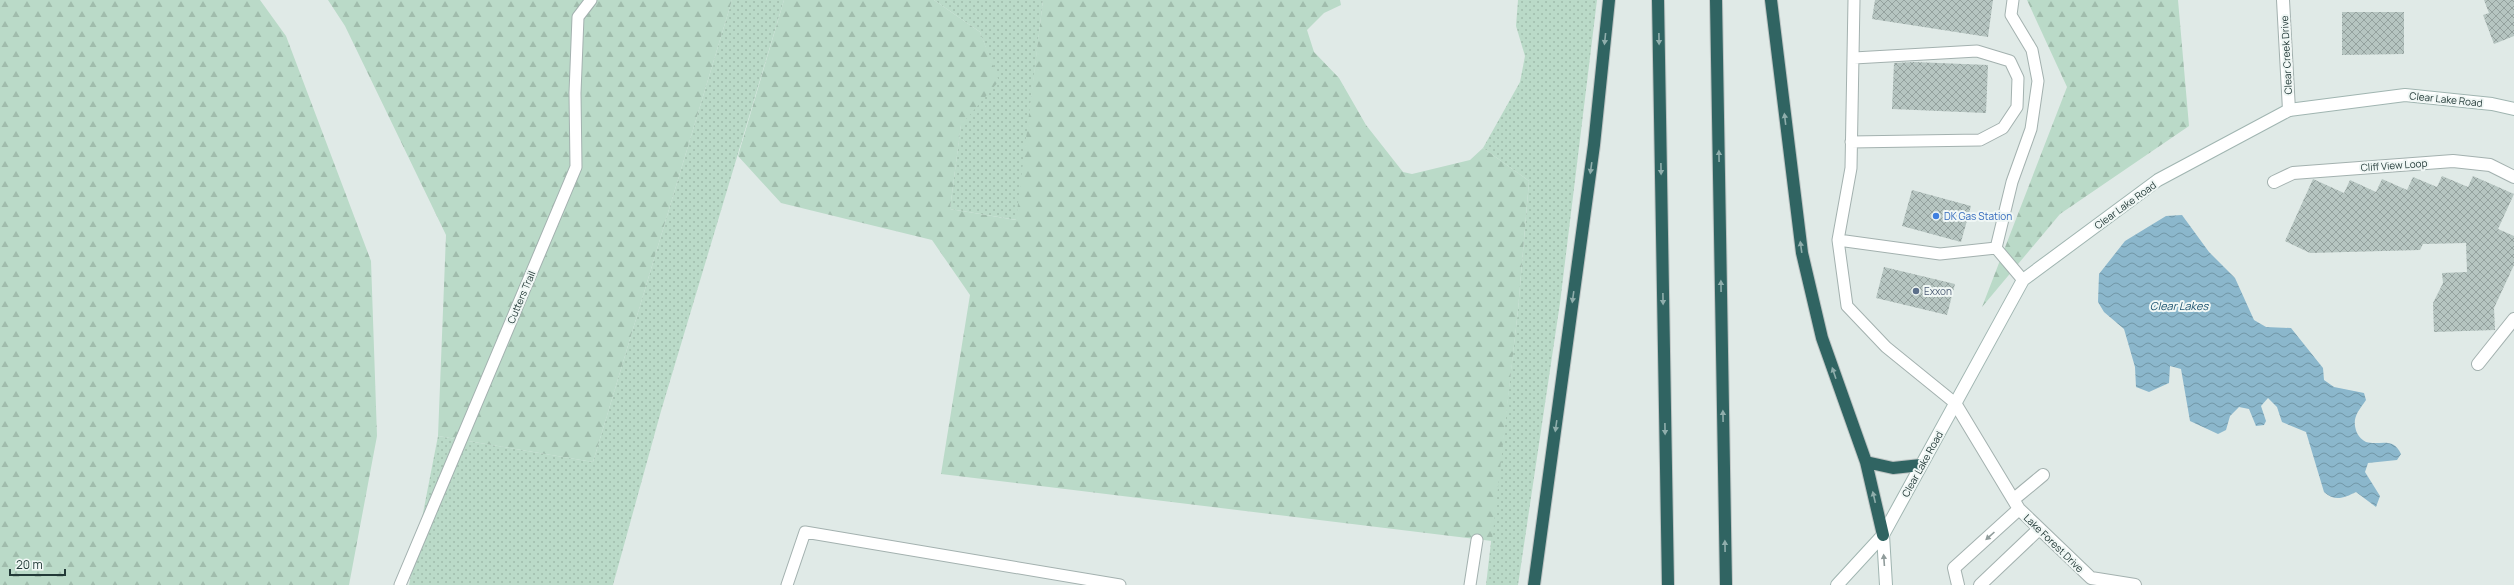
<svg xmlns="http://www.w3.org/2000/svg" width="2514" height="585" font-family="Manrope,sans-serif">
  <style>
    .grass { fill: url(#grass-dots) }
    .forest { fill: url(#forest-firs) }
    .water { fill: url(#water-waves) }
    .building { fill: url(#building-cross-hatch) }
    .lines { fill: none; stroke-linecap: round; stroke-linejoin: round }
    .lane-casing { stroke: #a3b1af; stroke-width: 13 }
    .street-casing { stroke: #a3b1af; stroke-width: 14 }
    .secondary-casing { stroke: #a0b5b1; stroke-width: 14 }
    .highway-casing { stroke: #bdc4c3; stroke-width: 14 }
    .lane { stroke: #fff; stroke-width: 11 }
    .street { stroke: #fff; stroke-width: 12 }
    .secondary { stroke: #fff; stroke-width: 12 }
    .highway { stroke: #306462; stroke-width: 12 }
    .oneway { fill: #90aeac }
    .oneway2 { fill: #909c9b }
    .shop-dot { fill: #3f7fe0; stroke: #f0f7f5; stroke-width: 1.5 }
    .service-dot { fill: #5c6f8a; stroke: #f0f7f5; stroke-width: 1.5 }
    .labels { text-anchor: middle; stroke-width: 4; stroke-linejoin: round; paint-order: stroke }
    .street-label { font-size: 10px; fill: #223937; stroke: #f0f7f5 }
    .shop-label { font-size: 10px; fill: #366cbe; stroke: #f0f7f5; text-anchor: start }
    .service-label { font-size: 10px; fill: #4e5e75; stroke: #f0f7f5; text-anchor: start }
    .water-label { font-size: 11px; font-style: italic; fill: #205671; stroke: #f0f7f5 }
  </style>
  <defs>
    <pattern id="grass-dots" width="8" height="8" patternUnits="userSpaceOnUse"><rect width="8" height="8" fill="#badac8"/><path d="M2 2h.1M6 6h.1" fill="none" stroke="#a0bcac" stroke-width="1.8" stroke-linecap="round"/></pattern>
    <pattern id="forest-firs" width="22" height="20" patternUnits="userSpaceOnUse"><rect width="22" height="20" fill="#badac8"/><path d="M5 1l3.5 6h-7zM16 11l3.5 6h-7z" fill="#a0bcac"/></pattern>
    <pattern id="water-waves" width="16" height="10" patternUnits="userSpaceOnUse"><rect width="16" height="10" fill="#8bb7cc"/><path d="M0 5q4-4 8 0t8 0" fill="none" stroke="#7196a6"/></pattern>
    <pattern id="building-cross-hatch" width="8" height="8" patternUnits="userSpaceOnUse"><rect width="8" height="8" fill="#b6c5c1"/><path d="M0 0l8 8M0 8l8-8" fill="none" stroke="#94a19e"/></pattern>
  </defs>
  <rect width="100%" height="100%" fill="#e0eae7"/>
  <path class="grass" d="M 732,0 L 784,0 L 661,411 L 613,585 L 409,585 L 438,436 L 593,462 Z
    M 934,0 L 1043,0 L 1017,220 L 950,209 L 961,124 L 998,81 L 980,32 Z
    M 1518,0 L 1597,0 L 1560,303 L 1518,585 L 1486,585 L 1518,310 L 1529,181 L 1483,148 L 1520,82 L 1525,56 L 1516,26 Z"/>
  <path class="forest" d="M 0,0 L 260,0 L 286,36 L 371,261 L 377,436 L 349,585 L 0,585 Z
    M 328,0 L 732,0 L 593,462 L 438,436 L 446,235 L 345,26 Z
    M 784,0 L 934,0 L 980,32 L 999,81 L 961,125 L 950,209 L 1016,220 L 1043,0 L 1340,0 L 1341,5 L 1324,13 L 1307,30 L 1314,52 L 1339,78 L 1366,125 L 1403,172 L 1412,174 L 1470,160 L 1483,148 L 1529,181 L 1518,310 L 1492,541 L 941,474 L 970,295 L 932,240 L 781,203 L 738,156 Z
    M 2027,0 L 2178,0 L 2189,126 L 2060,214 L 1982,307 L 2067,87 Z"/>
  <path class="water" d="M 2182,215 L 2209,252 L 2235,278 L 2254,320 L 2266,327 L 2291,328 L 2323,368 L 2324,380 L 2334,387 L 2364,393 L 2366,400 C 2358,412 2351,418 2357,433 C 2359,437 2362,440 2366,442 C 2380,446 2393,436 2401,454 L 2397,460 L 2368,463 L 2365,472 L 2380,496 L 2376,507 L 2356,492 C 2344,498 2335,502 2324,492 L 2306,432 L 2282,422 L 2277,407 L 2268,398 L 2261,406 L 2266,421 L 2264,425 L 2256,426 L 2249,409 L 2239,407 L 2230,416 L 2226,430 L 2218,434 L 2190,421 L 2181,369 L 2170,366 L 2169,383 L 2149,392 L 2136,387 L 2135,367 L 2124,329 L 2104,312 L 2098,302 L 2099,274 L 2125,241 L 2166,216 Z"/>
  <path class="building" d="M 1875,0 L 1993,0 L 1988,37 L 1872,19 Z
    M 2484,0 L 2514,0 L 2514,36 L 2494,44 L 2483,15 L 2489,13 Z
    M 2342,12 L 2404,12 L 2404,54 L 2342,55 Z
    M 1914,62 L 1988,65 L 1986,113 L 1892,109 L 1894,63 Z
    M 2442,176 L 2468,187 L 2473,176 L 2514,194 L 2498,229 L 2514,236 L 2514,265 L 2494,308 L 2495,330 L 2434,332 L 2433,303 L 2443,283 L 2442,273 L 2467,272 L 2466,243 L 2423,244 L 2420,250 L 2310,253 L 2285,241 L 2313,179 L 2344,193 L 2350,180 L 2376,192 L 2382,179 L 2407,190 L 2413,177 L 2437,187 Z
    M 1912,190 L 1971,206 L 1961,242 L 1902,226 Z
    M 1884,267 L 1955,284 L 1947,315 L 1876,298 Z"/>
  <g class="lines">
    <defs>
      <path id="lane" d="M 1854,0 L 1851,168 L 1838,240 L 1940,254 L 1996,248 L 2023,280
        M 1851,142 L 1980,140 L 2003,128 L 2017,107 L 2018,78 L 2010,61 L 1977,51 L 1854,58
        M 1838,240 L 1847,306 L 1886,347 L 1955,403
        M 1996,248 L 2012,182 L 2031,129 L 2038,81 L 2032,50 L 2011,15 L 2013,0
        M 400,585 L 576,167 L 575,93 L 578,17 L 591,0
        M 787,585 L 805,532 L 1120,585
        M 1470,585 L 1477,540"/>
      <path id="street" d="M 2283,0 L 2289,110
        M 2274,182 L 2293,173 L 2453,161 L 2490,165 L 2514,177
        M 2478,364 L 2514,319
        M 1955,403 L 2019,509 L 2091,578 L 2135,585
        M 2014,499 L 2043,475
        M 1958,585 L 1954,568 L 2019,509
        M 1980,585 L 2039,529"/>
      <path id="secondary" d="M 1883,535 L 1886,585
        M 1837,585 L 1883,535 L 2023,280 L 2158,180 L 2289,110 L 2405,95 L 2492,104 L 2514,109"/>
      <path id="highway" d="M 1658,0 L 1668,585
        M 1716,0 L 1726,585
        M 1771,0 L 1802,253 L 1822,338 L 1866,462 L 1883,535
        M 1866,462 L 1893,468 L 1921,465
        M 1534,585 L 1594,145 L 1609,0"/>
    </defs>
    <use href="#lane" class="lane-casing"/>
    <use href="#street" class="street-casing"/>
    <use href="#secondary" class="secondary-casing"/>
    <use href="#highway" class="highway-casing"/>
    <use href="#lane" class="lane"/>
    <use href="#street" class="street"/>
    <use href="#secondary" class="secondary"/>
    <use href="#highway" class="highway"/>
  </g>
  <defs><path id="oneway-solid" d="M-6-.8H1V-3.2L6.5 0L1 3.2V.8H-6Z"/></defs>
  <g class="oneway">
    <use href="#oneway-solid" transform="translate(1605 39) rotate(96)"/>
    <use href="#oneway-solid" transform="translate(1659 39) rotate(89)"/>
    <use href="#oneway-solid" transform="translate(1785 119) rotate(-97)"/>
    <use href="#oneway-solid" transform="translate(1719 156) rotate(-91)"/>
    <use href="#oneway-solid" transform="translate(1591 168) rotate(98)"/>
    <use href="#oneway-solid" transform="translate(1661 169) rotate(89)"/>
    <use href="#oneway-solid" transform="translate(1801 247) rotate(-98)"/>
    <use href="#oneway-solid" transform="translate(1721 286) rotate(-91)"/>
    <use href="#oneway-solid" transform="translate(1573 297) rotate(98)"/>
    <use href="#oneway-solid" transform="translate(1663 299) rotate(89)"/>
    <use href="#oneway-solid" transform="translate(1834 373) rotate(-109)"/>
    <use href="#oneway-solid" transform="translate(1723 416) rotate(-91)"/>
    <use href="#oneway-solid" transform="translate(1556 426) rotate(98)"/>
    <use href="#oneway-solid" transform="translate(1665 429) rotate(89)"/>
    <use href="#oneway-solid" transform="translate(1874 497) rotate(-103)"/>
    <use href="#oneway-solid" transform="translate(1725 546) rotate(-91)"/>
  </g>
  <g class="oneway2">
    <use href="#oneway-solid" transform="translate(1990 536) rotate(138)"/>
    <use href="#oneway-solid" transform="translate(1884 560) rotate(-94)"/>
  </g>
  <circle class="shop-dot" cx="1936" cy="216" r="4"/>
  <circle class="service-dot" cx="1916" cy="291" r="4"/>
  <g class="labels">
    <g class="street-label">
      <text transform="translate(2286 55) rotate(-93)" y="4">Clear Creek Drive</text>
      <text transform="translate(2446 99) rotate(6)" y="4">Clear Lake Road</text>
      <text transform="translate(2394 165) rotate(-4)" y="4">Cliff View Loop</text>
      <text transform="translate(2125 205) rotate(-36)" y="4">Clear Lake Road</text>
      <text transform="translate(521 297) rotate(-67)" y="4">Cutters Trail</text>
      <text transform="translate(1922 464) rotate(-61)" y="4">Clear Lake Road</text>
      <text transform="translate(2054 543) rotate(44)" y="4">Lake Forest Drive</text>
    </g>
    <g class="shop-label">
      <text x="1944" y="220">DK Gas Station</text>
    </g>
    <g class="service-label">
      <text x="1924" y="295">Exxon</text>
    </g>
    <g class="water-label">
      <text x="2179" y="310">Clear Lakes</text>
    </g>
  </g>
  <path d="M10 569v6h55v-6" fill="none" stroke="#223937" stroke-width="2"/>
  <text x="16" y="569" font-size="12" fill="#223937" stroke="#f0f7f5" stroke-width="3" paint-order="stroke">20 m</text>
</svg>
